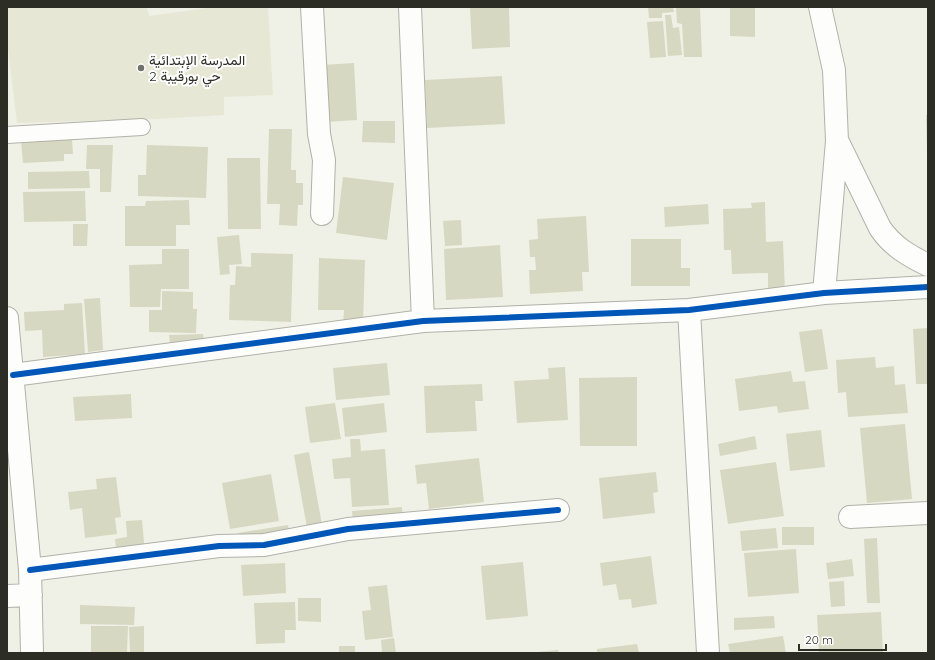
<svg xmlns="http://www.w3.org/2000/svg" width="935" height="660" font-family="Quicksand,Vazirmatn,sans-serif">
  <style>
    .built { fill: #e6e7d5 }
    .building { fill: #d7d8c1 }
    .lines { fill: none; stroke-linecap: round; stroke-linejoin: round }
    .service-casing { stroke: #b1b1a9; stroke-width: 18 }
    .minor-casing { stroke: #b1b1a9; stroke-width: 24 }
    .service { stroke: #fdfdfb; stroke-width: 16 }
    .minor { stroke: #fdfdfb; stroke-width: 22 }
    .cycleway-casing { stroke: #fff; stroke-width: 8 }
    .cycleway { stroke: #0057b8; stroke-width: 6 }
    .poi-dot { fill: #717269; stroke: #fff; stroke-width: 1.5 }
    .labels { text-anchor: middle; stroke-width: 4; stroke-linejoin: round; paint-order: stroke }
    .poi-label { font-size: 14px; fill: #2c2d25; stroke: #fff; text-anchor: start }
  </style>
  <rect width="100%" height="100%" fill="#f0f1e6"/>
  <path class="built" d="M 7,7 L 147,7 L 149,16 L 214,7 L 268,7 L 273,95 L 224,97 L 224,115 L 157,119 L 17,123 L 7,41 Z"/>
  <path class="building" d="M 470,7 L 509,7 L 510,47 L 472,49 Z
    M 648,7 L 673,7 L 674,12 L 662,13 L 662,18 L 649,18 Z
    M 676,7 L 700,7 L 702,57 L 684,57 L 682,24 L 677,23 Z
    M 730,7 L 755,7 L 755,37 L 730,36 Z
    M 665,15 L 671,15 L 673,28 L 679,27 L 682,55 L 668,56 Z
    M 663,21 L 666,57 L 650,58 L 647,22 Z
    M 354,63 L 357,120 L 326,122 L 323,65 Z
    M 502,76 L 505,124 L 427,128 L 425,80 Z
    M 926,115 L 928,115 L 928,150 L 927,150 Z
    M 363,121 L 395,121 L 395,143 L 362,142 Z
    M 269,129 L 292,129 L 291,170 L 296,170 L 296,183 L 303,183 L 303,205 L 298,205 L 297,226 L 279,225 L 280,204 L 267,204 Z
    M 72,139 L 73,154 L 64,154 L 64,161 L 23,163 L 21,141 Z
    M 87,145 L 113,145 L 111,192 L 100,192 L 100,169 L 86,169 Z
    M 147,145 L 208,147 L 206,198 L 138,196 L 138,175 L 146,175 Z
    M 227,158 L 260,158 L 261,229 L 228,229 Z
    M 89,171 L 90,188 L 28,189 L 28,172 Z
    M 343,177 L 394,183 L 387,240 L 336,233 Z
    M 85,191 L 86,221 L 24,222 L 23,192 Z
    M 189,200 L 190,225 L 176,225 L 176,246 L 125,246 L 125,206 L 145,206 L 146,201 Z
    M 765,202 L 766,242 L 783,241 L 785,292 L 768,293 L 768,273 L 732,274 L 731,250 L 724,250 L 723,209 L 752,208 L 751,203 Z
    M 708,204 L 709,224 L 665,227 L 664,207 Z
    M 586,216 L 589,272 L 582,272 L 583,291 L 530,294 L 529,270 L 536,270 L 535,257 L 530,257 L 529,240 L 538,239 L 537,219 Z
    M 461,220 L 462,245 L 445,246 L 443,221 Z
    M 73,224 L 88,224 L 87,246 L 73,246 Z
    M 239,235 L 242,264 L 229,265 L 230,274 L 220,275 L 217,237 Z
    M 631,239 L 681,239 L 681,268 L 690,268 L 690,286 L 631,286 Z
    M 500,245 L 503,297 L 446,300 L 444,249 Z
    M 162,249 L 189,249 L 189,289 L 161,289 L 160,307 L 130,307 L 129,265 L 162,264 Z
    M 251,253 L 293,254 L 291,322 L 229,320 L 230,285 L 235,285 L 236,266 L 251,267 Z
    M 319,258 L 365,260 L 363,325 L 343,325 L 344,310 L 318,310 Z
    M 162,291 L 193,292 L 193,309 L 197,309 L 196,333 L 149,332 L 149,310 L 162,310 Z
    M 100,298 L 103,350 L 88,352 L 84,299 Z
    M 82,303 L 85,354 L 43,357 L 42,330 L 25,331 L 24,312 L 64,310 L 64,304 Z
    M 928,328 L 928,384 L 916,384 L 913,329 Z
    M 822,329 L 828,369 L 805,372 L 799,332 Z
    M 203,334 L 204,343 L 170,344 L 169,335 Z
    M 875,357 L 876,368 L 894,366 L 895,385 L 905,384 L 908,413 L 848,417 L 846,392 L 838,393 L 836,360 Z
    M 387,363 L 390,395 L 336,400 L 333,368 Z
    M 565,367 L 568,420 L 517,423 L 514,381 L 549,379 L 548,368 Z
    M 791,371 L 793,382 L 805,381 L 809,409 L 778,413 L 777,406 L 739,411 L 735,379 Z
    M 637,377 L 637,446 L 580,446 L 579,378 Z
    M 482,384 L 483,401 L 475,401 L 477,431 L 426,433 L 424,386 Z
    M 131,394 L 132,418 L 75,421 L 73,397 Z
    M 335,403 L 341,439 L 310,443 L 305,407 Z
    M 384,403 L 387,432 L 345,437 L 342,408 Z
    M 905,424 L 912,499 L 867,503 L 860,428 Z
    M 821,430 L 825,467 L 790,471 L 786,434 Z
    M 755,436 L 757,449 L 720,456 L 718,444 Z
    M 350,439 L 360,439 L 361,451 L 385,449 L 389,505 L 352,507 L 350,478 L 334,479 L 332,459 L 351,457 Z
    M 309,452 L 322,525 L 307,528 L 294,455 Z
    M 479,458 L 484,502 L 429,509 L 426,483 L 417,484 L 415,465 Z
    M 776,462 L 784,516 L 728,524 L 720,470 Z
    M 656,472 L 658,492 L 653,493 L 655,513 L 603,519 L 599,478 Z
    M 271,474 L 279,521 L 230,529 L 222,483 Z
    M 116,477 L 121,517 L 115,518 L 117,534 L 85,538 L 82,508 L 70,510 L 68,492 L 97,489 L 96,479 Z
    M 402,507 L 404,528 L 354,532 L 352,511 Z
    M 142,520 L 145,554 L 117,557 L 115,539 L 127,537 L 126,521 Z
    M 288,525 L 291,545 L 241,552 L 238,533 Z
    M 782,527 L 814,527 L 814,545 L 782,545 Z
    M 776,528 L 778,548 L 742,551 L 740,531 Z
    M 877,538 L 880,603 L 867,603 L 864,539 Z
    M 796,549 L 799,593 L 748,597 L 744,553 Z
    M 651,556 L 657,604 L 632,608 L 631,599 L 619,600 L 616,584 L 603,586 L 600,563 Z
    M 852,559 L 854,576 L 828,579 L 826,563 Z
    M 523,562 L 528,616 L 486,620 L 481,566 Z
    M 285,563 L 286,593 L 243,596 L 241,565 Z
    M 844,581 L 845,606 L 831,607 L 829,582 Z
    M 387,585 L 393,637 L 365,640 L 362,611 L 371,610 L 368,587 Z
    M 298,598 L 321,598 L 321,622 L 298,621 Z
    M 295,602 L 296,630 L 285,630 L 285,643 L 256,644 L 254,603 Z
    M 80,605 L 135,607 L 134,625 L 80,624 Z
    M 881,612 L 883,653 L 819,653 L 817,615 Z
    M 774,616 L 775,628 L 734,630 L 734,618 Z
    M 91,626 L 128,626 L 127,653 L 91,653 Z
    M 144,626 L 144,652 L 130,652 L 129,627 Z
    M 783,636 L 786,653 L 730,653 L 728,644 Z
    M 394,638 L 396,653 L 382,653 L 381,640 Z
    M 637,644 L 639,653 L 597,653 L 597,649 Z
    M 339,646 L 355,646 L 355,653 L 339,653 Z
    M 558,650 L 559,653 L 538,653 L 538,652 Z"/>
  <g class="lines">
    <defs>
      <path id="service" d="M 7,135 L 142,127"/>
      <path id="minor" d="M 312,7 L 319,134 L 324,160 L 322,214
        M 410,7 L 423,321
        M 820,7 L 834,70 L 837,141 L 824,293
        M 838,142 L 880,228 C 892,246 909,256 928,265
        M 689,310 L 708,653
        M 7,318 L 30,570 L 32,653
        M 13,375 L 423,321 L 689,310 L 824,293 L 928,287
        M 850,517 L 928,513
        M 30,570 L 219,546 L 264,545 L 348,529 L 558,510
        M 7,596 L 31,595"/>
    </defs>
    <use href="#service" class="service-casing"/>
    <use href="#minor" class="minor-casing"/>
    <use href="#service" class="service"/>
    <use href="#minor" class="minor"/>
    <defs>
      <path id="cycleway" d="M 13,375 L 423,321 L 689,310 L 824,293 L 928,287
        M 30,570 L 219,546 L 264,545 L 348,529 L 558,510"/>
    </defs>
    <use href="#cycleway" class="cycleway-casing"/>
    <use href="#cycleway" class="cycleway"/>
  </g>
  <circle class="poi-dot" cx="141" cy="68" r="4"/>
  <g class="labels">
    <g class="poi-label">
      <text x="149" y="65">المدرسة الإبتدائية<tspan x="149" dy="16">حي بورقيبة 2</tspan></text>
    </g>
  </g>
  <rect width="935" height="660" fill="none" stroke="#2c2d25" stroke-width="16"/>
  <path d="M799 644v6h87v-6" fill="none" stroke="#2c2d25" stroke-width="2"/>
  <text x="805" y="644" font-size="12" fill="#2c2d25" stroke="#ffffff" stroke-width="3" paint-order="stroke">20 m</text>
</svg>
